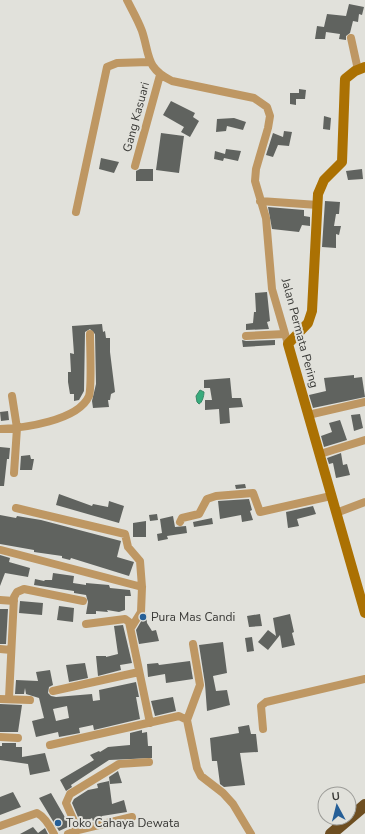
<svg xmlns="http://www.w3.org/2000/svg" width="365" height="834" font-family="'Nunito Sans',sans-serif">
  <style>
    .water { fill: #38ab7c; stroke: #388867 }
    .building { fill: #60635f; fill-rule: evenodd }
    .lines { fill: none; stroke-linecap: round; stroke-linejoin: round }
    .street { stroke: #be9763; stroke-width: 8 }
    .secondary { stroke: #ab7103; stroke-width: 10 }
    .highway { stroke: #6d4e21; stroke-width: 12 }
    .poi-dot { fill: #265f97; stroke: #e1e1db; stroke-width: 1.5 }
    .labels { text-anchor: middle; stroke-width: 4; stroke-linejoin: round; paint-order: stroke }
    .street-label { font-size: 12px; fill: #383835; stroke: #e1e1db }
    .poi-label { font-size: 12px; fill: #383835; stroke: #e1e1db; text-anchor: start }
  </style>
  <rect width="100%" height="100%" fill="#e1e1db"/>
  <path class="water" d="M 200,390 L 204,392 C 204,396 202,403 199,404 L 197,402 L 196,396 Z"/>
  <path class="building" d="M 349,4 L 364,7 L 362,15 L 359,14 L 358,22 L 353,21 L 350,33 L 346,36 L 346,40 L 339,39 L 340,34 L 326,32 L 325,39 L 315,39 L 317,26 L 324,27 L 327,14 L 346,16 Z
    M 299,89 L 306,90 L 305,99 L 296,99 L 296,105 L 290,104 L 290,93 L 299,93 Z
    M 171,101 L 195,113 L 193,117 L 199,121 L 190,137 L 181,132 L 184,127 L 163,115 Z
    M 324,116 L 331,118 L 330,130 L 323,129 Z
    M 234,118 L 246,122 L 243,130 L 227,126 L 226,131 L 216,132 L 217,119 Z
    M 284,131 L 292,132 L 289,146 L 278,145 L 273,157 L 266,155 L 273,133 L 283,137 Z
    M 161,133 L 184,136 L 179,173 L 156,170 Z
    M 226,149 L 241,151 L 238,161 L 224,158 L 223,161 L 214,159 L 215,151 L 225,154 Z
    M 101,158 L 119,162 L 114,173 L 99,169 Z
    M 140,169 L 153,169 L 153,181 L 136,181 L 136,171 Z
    M 362,169 L 363,179 L 348,180 L 346,171 Z
    M 325,201 L 340,202 L 339,214 L 336,214 L 334,226 L 341,226 L 339,235 L 336,234 L 336,248 L 322,247 Z
    M 268,207 L 304,210 L 304,216 L 310,217 L 310,226 L 302,225 L 299,232 L 272,229 Z
    M 267,292 L 270,321 L 267,322 L 269,329 L 246,330 L 246,324 L 253,323 L 254,312 L 256,312 L 255,293 Z
    M 102,324 L 103,332 L 105,331 L 106,338 L 110,338 L 110,352 L 115,392 L 111,394 L 110,400 L 108,400 L 109,407 L 93,408 L 92,401 L 96,384 L 95,334 L 90,329 L 85,332 L 84,391 L 79,400 L 74,401 L 74,394 L 70,394 L 68,382 L 68,372 L 71,372 L 70,353 L 74,354 L 72,326 Z
    M 242,340 L 246,341 L 275,340 L 275,345 L 243,347 Z
    M 354,375 L 354,378 L 362,377 L 365,397 L 313,408 L 309,395 L 326,391 L 324,378 Z
    M 230,378 L 232,398 L 241,398 L 243,407 L 229,408 L 230,423 L 220,424 L 219,409 L 205,410 L 205,400 L 212,400 L 210,388 L 204,388 L 204,380 Z
    M 8,411 L 9,420 L 1,421 L 0,412 Z
    M 360,414 L 363,428 L 354,431 L 351,415 Z
    M 340,420 L 347,440 L 324,447 L 321,436 L 332,432 L 329,423 Z
    M 0,447 L 10,448 L 9,459 L 7,459 L 4,486 L 0,486 Z
    M 341,453 L 343,465 L 347,464 L 350,475 L 336,478 L 333,463 L 329,464 L 327,458 Z
    M 30,455 L 31,459 L 34,459 L 32,470 L 20,470 L 21,456 Z
    M 245,484 L 246,488 L 236,489 L 235,485 Z
    M 59,494 L 92,506 L 93,504 L 108,507 L 109,501 L 124,506 L 119,523 L 56,505 Z
    M 249,499 L 252,510 L 250,511 L 253,520 L 242,522 L 241,515 L 220,519 L 218,501 Z
    M 313,506 L 316,514 L 297,519 L 299,526 L 288,528 L 286,512 Z
    M 157,514 L 158,520 L 150,521 L 149,515 Z
    M 0,515 L 16,518 L 17,516 L 41,520 L 121,541 L 117,557 L 134,562 L 129,576 L 71,558 L 70,560 L 62,558 L 62,556 L 34,552 L 34,550 L 0,544 Z
    M 173,516 L 175,527 L 186,526 L 187,533 L 167,536 L 168,539 L 158,541 L 157,534 L 162,533 L 160,519 Z
    M 212,518 L 213,524 L 194,527 L 193,522 Z
    M 146,521 L 146,537 L 133,537 L 133,523 Z
    M 0,555 L 10,558 L 9,562 L 30,568 L 28,577 L 5,573 L 0,586 Z
    M 53,573 L 74,576 L 73,583 L 86,585 L 86,583 L 109,585 L 110,588 L 130,590 L 131,596 L 125,596 L 125,610 L 119,612 L 107,610 L 108,612 L 96,611 L 96,614 L 86,614 L 88,602 L 86,595 L 74,593 L 74,591 L 34,585 L 35,579 L 44,581 L 45,580 L 52,580 Z
    M 20,601 L 43,603 L 42,615 L 19,613 Z
    M 59,606 L 74,608 L 73,622 L 57,620 Z
    M 0,609 L 8,609 L 6,644 L 0,644 Z
    M 146,613 L 147,623 L 152,631 L 156,630 L 159,641 L 139,644 L 136,630 Z
    M 260,614 L 262,626 L 249,627 L 247,616 Z
    M 290,614 L 294,632 L 292,633 L 295,645 L 282,648 L 280,635 L 268,650 L 258,642 L 268,630 L 276,636 L 273,618 Z
    M 123,625 L 132,663 L 120,665 L 121,670 L 98,676 L 96,656 L 106,656 L 106,657 L 118,654 L 114,626 Z
    M 252,637 L 254,651 L 247,652 L 245,638 Z
    M 223,642 L 227,673 L 213,676 L 216,691 L 227,690 L 230,705 L 207,711 L 205,684 L 199,645 Z
    M 190,661 L 193,679 L 166,683 L 165,674 L 148,677 L 147,664 L 158,663 L 159,665 Z
    M 85,663 L 88,678 L 69,682 L 66,665 Z
    M 50,670 L 53,685 L 49,687 L 48,693 L 51,696 L 56,697 L 92,694 L 93,701 L 100,700 L 99,690 L 136,682 L 139,697 L 136,697 L 140,719 L 94,730 L 93,725 L 79,728 L 80,733 L 59,737 L 58,732 L 36,737 L 32,721 L 44,718 L 39,698 L 26,694 L 25,688 L 24,694 L 15,694 L 16,680 L 38,681 L 36,672 ZM 67,706 L 69,718 L 56,721 L 53,709 Z
    M 173,697 L 176,711 L 155,716 L 151,701 Z
    M 0,704 L 22,705 L 18,732 L 0,732 Z
    M 249,725 L 251,734 L 256,734 L 258,752 L 240,753 L 245,785 L 224,787 L 220,784 L 217,761 L 212,761 L 210,738 L 239,733 L 238,727 Z
    M 142,730 L 142,733 L 147,732 L 148,746 L 152,746 L 152,758 L 109,760 L 71,785 L 72,787 L 66,791 L 60,780 L 94,760 L 90,755 L 99,751 L 100,752 L 108,747 L 130,745 L 130,733 Z
    M 2,743 L 16,743 L 16,747 L 22,747 L 22,757 L 45,753 L 50,771 L 30,775 L 28,764 L 0,760 L 0,746 L 2,746 Z
    M 118,771 L 122,783 L 110,784 L 109,777 Z
    M 109,781 L 112,804 L 124,800 L 127,812 L 102,816 L 102,818 L 93,821 L 92,818 L 81,824 L 72,803 L 74,799 L 88,790 L 98,788 L 97,784 L 100,783 Z
    M 13,792 L 21,807 L 0,815 L 0,797 Z
    M 51,793 L 70,826 L 59,831 L 39,798 Z
    M 33,827 L 38,833 L 45,828 L 48,834 L 20,834 Z"/>
  <g class="lines">
    <path class="street" d="M 127,0 C 132,10 138,20 142,31 C 150,55 145,68 172,81 L 254,98 L 267,107 L 270,116 L 268,128 L 256,169 L 255,181 L 266,218 L 272,289 L 288,344
      M 351,38 L 358,70
      M 135,166 L 160,75
      M 260,201 L 318,205
      M 76,212 L 107,67 L 117,63 L 149,62
      M 246,336 L 285,334
      M 12,396 L 17,428 L 14,473
      M 308,415 L 365,402
      M 0,429 C 23,428 78,421 89,396 C 92,387 90,346 90,334
      M 320,454 L 365,440
      M 16,508 L 125,534 L 128,547 L 140,561 L 142,587 L 141,612 L 131,628
      M 336,513 L 365,502
      M 180,522 L 182,518 L 199,514 L 207,499 L 216,496 L 253,493 L 260,512 L 331,496
      M 1,550 L 142,587
      M 0,600 L 14,601
      M 86,624 L 125,619 L 129,622 L 150,723
      M 193,644 L 200,685 L 187,720 L 197,768 L 201,776 L 223,793 L 233,804 L 251,834
      M 0,649 L 11,650
      M 53,691 L 139,672
      M 9,698 L 14,597 L 17,592 L 24,589 L 83,601
      M 0,699 L 30,700
      M 263,729 L 261,706 L 266,702 L 365,679
      M 0,737 L 18,738
      M 50,745 L 179,716 L 187,720
      M 0,826 L 37,813 C 45,817 50,826 54,834
      M 78,830 L 66,803 L 70,794 L 119,764 L 149,762
      M 68,834 L 78,830 L 132,817"/>
    <path class="secondary" d="M 365,67 L 355,71 L 345,79 L 342,162 L 324,180 L 318,194 L 312,311 L 308,323 L 288,344 L 365,613"/>
    <path class="highway" d="M 331,834 L 365,805"/>
  </g>
  <g class="poi-dot">
    <circle cx="143" cy="617" r="4"/>
    <circle cx="58" cy="823" r="4"/>
  </g>
  <g class="labels">
    <g class="street-label">
      <text transform="translate(136 117) rotate(-75)" y="4">Gang Kasuari</text>
      <text transform="translate(300 333) rotate(75)" y="4">Jalan Permata Pering</text>
    </g>
    <g class="poi-label">
      <text x="151" y="621">Pura Mas Candi</text>
      <text x="66" y="827">Toko Cahaya Dewata</text>
    </g>
  </g>
  <g transform="translate(337 806) rotate(353)"><circle r="19" fill="#e1e1db" stroke="#9d9d99"/>
  <path d="M0-3L7 15L0 10L-7 15Z" fill="#265f97"/>
  <text y="-6" font-size="11" font-weight="bold" text-anchor="middle" fill="#383835">U</text>
  </g>
</svg>
